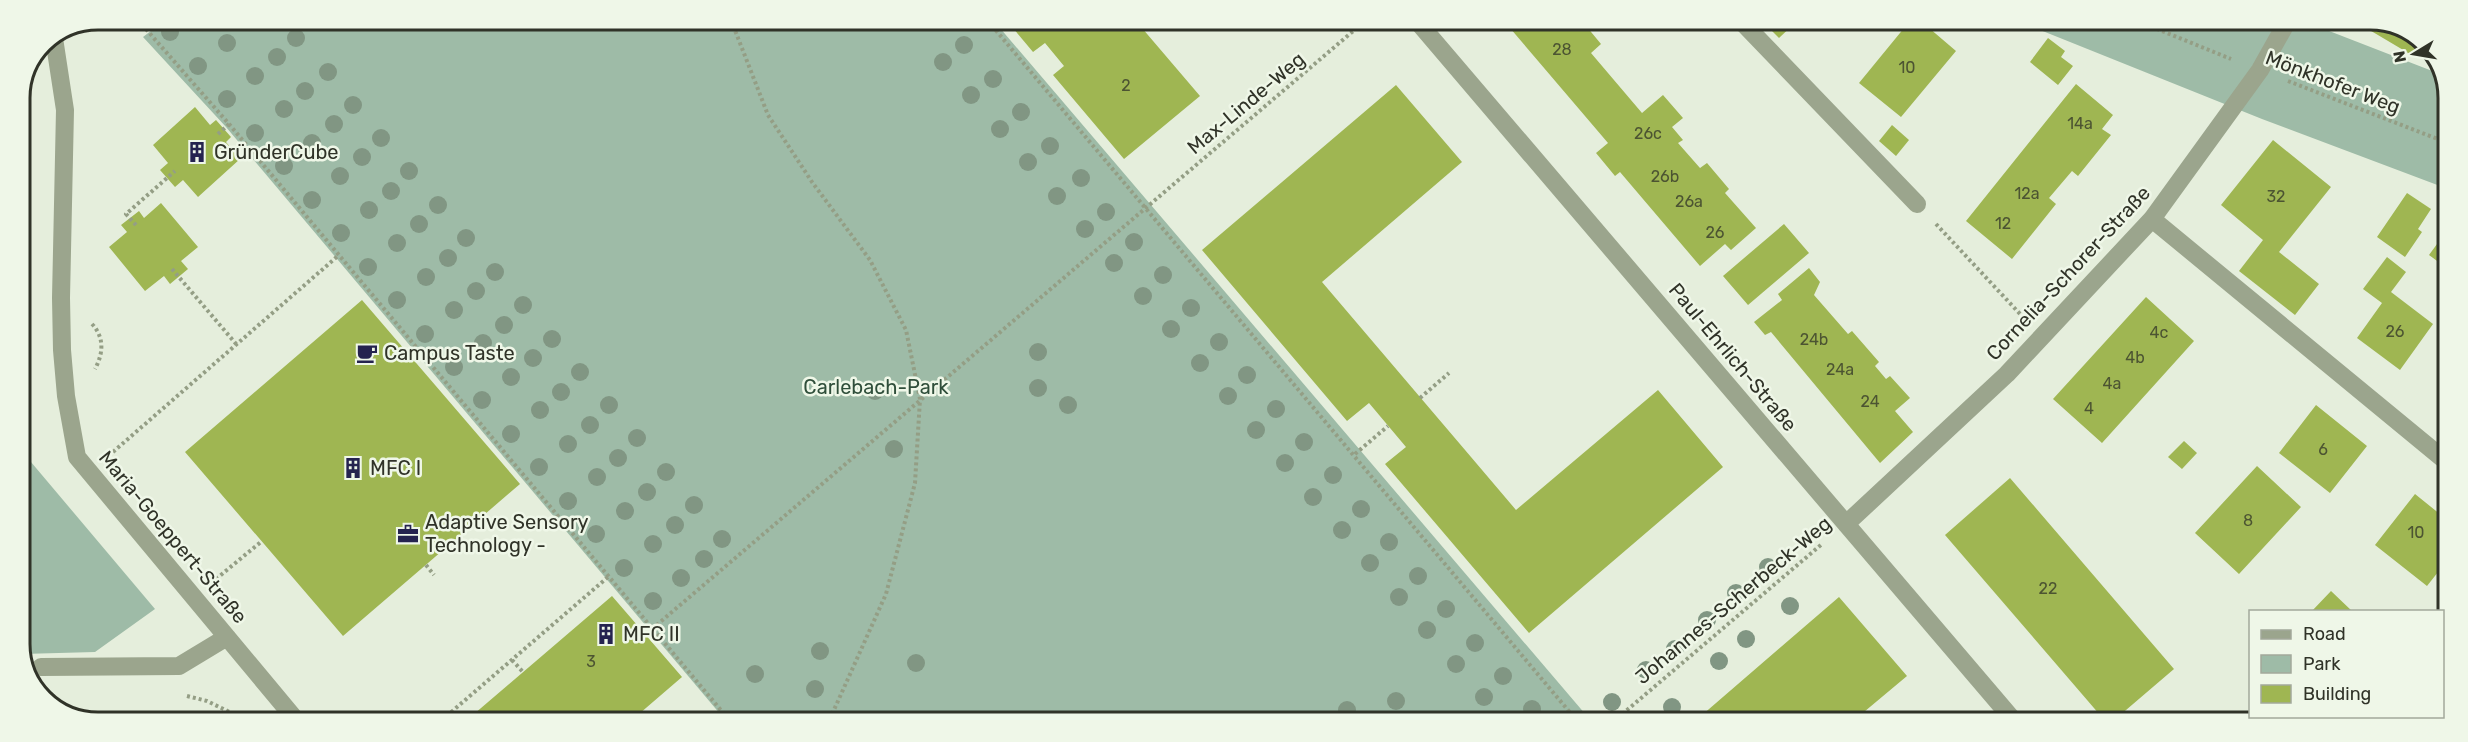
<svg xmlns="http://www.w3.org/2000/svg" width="2468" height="742" font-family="Rubik,sans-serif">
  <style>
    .green { fill: #9ebba7 }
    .building { fill: #9fb652 }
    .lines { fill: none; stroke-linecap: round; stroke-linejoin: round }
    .path { stroke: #949e85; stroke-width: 4; stroke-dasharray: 3 3; stroke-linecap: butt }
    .minor { stroke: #9ba58d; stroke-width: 18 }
    .tree { fill: #819683 }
    .labels { text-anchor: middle; stroke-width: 5; stroke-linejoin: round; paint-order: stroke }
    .number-label { font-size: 16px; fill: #4c5432 }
    .street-label { font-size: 20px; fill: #303328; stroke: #eff7e8 }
    .poi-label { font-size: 20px; fill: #303328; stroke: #eff7e8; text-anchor: start }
    .park-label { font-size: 20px; fill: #2f4e3a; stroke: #eff7e8 }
    .rim { fill: none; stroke: #303328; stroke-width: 3 }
  </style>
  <rect width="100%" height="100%" fill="#e5eedc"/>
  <path class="green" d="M 165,20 L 994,21 L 1592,722 L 726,721 L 226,127 L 143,37 Z
    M 2020,22 L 2306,22 L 2440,74 L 2448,93 L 2448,189 L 2262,119 Z
    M 20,449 L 155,609 L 95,652 L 22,654 L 20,649 Z"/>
  <path class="building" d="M 1007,21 L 1136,21 L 1200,96 L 1124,159 L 1053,75 L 1064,66 L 1045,43 L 1033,52 Z
    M 1504,21 L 1582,21 L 1601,44 L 1591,53 L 1642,113 L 1663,95 L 1683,118 L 1672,127 L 1683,140 L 1678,143 L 1700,168 L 1707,163 L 1729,189 L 1725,193 L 1756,228 L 1731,250 L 1725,244 L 1700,266 L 1620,172 L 1615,176 L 1596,153 L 1608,143 Z
    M 1763,22 L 1796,22 L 1779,38 Z
    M 1909,22 L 1922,22 L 1956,51 L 1901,117 L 1859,83 Z
    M 2356,22 L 2390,22 L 2423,43 L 2415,57 Z
    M 2048,38 L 2065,51 L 2061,57 L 2073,66 L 2058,85 L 2030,62 Z
    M 2076,84 L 2113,115 L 2102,129 L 2111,135 L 2078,176 L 2072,171 L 2049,198 L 2056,204 L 2012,259 L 1966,221 Z
    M 1396,85 L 1462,162 L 1322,282 L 1471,457 L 1516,510 L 1658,390 L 1723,467 L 1529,633 L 1385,464 L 1406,447 L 1369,403 L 1347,421 L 1202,250 Z
    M 195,107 L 210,125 L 216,120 L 231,137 L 226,142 L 240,159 L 198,197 L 183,180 L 175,187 L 160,170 L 168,163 L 153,145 Z
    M 1892,125 L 1909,140 L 1896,156 L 1879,141 Z
    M 2273,140 L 2331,187 L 2279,252 L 2319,284 L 2295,315 L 2239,271 L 2263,240 L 2221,205 Z
    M 2407,193 L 2431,209 L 2418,229 L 2422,232 L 2405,257 L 2377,237 Z
    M 161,203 L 198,247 L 181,261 L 188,269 L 170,284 L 164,276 L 145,291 L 109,247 L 127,232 L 121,225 L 139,211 L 144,218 Z
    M 1784,224 L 1809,253 L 1748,305 L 1723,276 Z
    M 2448,229 L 2448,269 L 2429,255 Z
    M 2387,257 L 2406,272 L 2391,292 L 2433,324 L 2400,370 L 2357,338 L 2382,303 L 2363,289 Z
    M 1809,268 L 1820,282 L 1814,295 L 1848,334 L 1852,331 L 1879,362 L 1875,366 L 1886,379 L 1890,376 L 1910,398 L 1895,411 L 1913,432 L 1880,463 L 1771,332 L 1765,335 L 1754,322 L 1782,300 L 1778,294 Z
    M 2146,297 L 2194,341 L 2102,443 L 2053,399 Z
    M 362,300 L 520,484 L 343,636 L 185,452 Z
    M 2316,405 L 2367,446 L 2330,493 L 2279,453 Z
    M 2184,441 L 2197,453 L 2182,469 L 2168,457 Z
    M 2257,466 L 2301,507 L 2239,574 L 2195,533 Z
    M 2010,478 L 2174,669 L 2112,722 L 2106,722 L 1945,535 Z
    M 2415,494 L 2446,519 L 2446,562 L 2427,586 L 2375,545 Z
    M 2331,591 L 2353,612 L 2311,612 Z
    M 612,596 L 682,677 L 632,720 L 467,720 Z
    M 1839,597 L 1907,676 L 1852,722 L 1694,722 Z"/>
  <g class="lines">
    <path class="path" d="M 138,20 L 229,124 L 730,721
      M 731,20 L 768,115 L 812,182 L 870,260 L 906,330 L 920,399 L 915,483 L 886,594 L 829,721
      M 988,21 L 1578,722
      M 2140,22 L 2231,59
      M 2288,81 L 2448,143
      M 218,134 L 229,124
      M 1936,224 L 2021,315
      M 136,225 L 126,214 L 175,171
      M 172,269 L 237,345
      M 92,324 C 105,338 103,354 95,369
      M 1420,398 L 1449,373
      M 113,452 L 339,255
      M 1355,454 L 1388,426
      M 426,565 L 434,575
      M 216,579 L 262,541
      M 652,629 L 1365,21
      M 512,660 L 523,672
      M 187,696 L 207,701 L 246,720
      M 442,720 L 608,577
      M 1613,722 L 1822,544"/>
    <path class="minor" d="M 1417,21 L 2015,722
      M 1741,21 L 1917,204
      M 54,38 L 65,110 L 61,298 L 62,350 L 66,396 L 77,457 L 296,720
      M 2152,219 L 2447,462
      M 1846,524 L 2007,374 L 2152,219 L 2260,70 L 2287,22
      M 41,667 L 179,666 L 227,637"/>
  </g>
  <g class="tree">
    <circle cx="170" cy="32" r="9"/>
    <circle cx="296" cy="38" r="9"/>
    <circle cx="227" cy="43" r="9"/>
    <circle cx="964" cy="45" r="9"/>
    <circle cx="277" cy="57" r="9"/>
    <circle cx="943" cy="62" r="9"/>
    <circle cx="198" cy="66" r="9"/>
    <circle cx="328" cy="72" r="9"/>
    <circle cx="255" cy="76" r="9"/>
    <circle cx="993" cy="79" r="9"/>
    <circle cx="305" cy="91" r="9"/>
    <circle cx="971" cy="95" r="9"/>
    <circle cx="227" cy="99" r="9"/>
    <circle cx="353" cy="105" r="9"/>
    <circle cx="284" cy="109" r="9"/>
    <circle cx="1021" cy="112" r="9"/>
    <circle cx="334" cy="124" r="9"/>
    <circle cx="1000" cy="129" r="9"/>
    <circle cx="255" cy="133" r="9"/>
    <circle cx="381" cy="138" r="9"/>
    <circle cx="312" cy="143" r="9"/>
    <circle cx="1050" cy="146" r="9"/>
    <circle cx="362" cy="157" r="9"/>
    <circle cx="1028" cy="162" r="9"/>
    <circle cx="284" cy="166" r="9"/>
    <circle cx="409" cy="171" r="9"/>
    <circle cx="340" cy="176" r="9"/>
    <circle cx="1081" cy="178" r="9"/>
    <circle cx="391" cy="191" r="9"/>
    <circle cx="1057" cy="196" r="9"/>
    <circle cx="312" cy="200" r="9"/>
    <circle cx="438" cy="205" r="9"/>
    <circle cx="369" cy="210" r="9"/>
    <circle cx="1106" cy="212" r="9"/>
    <circle cx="419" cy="224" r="9"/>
    <circle cx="1085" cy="229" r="9"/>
    <circle cx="341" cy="233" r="9"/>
    <circle cx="466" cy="238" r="9"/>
    <circle cx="1134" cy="242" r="9"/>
    <circle cx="397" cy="243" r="9"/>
    <circle cx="448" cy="258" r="9"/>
    <circle cx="1114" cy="263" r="9"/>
    <circle cx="368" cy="267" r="9"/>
    <circle cx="495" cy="272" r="9"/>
    <circle cx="1163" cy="275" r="9"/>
    <circle cx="426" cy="277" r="9"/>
    <circle cx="476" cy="291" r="9"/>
    <circle cx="1143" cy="296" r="9"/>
    <circle cx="397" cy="300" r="9"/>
    <circle cx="523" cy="305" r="9"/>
    <circle cx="1191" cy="308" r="9"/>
    <circle cx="454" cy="310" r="9"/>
    <circle cx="504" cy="325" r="9"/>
    <circle cx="1171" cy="329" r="9"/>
    <circle cx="425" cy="334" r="9"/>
    <circle cx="552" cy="339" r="9"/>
    <circle cx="1219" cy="342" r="9"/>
    <circle cx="483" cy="343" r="9"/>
    <circle cx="1038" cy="352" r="9"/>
    <circle cx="533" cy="358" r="9"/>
    <circle cx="1200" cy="363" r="9"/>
    <circle cx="454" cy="367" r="9"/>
    <circle cx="580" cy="372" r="9"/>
    <circle cx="1247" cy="375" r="9"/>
    <circle cx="511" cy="377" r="9"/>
    <circle cx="1038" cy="388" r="9"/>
    <circle cx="875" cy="391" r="9"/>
    <circle cx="561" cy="392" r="9"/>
    <circle cx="1228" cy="396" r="9"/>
    <circle cx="482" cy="400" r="9"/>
    <circle cx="609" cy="405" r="9"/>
    <circle cx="1068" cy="405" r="9"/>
    <circle cx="1276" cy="409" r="9"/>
    <circle cx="540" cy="410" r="9"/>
    <circle cx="590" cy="425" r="9"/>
    <circle cx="1256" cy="430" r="9"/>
    <circle cx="511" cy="434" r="9"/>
    <circle cx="637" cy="438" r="9"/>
    <circle cx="1304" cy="442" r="9"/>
    <circle cx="568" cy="444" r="9"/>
    <circle cx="894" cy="449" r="9"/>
    <circle cx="618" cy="458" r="9"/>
    <circle cx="1285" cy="463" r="9"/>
    <circle cx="539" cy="467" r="9"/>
    <circle cx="666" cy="472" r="9"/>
    <circle cx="1333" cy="475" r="9"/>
    <circle cx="597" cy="477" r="9"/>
    <circle cx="647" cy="492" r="9"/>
    <circle cx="1313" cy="497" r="9"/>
    <circle cx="568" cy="501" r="9"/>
    <circle cx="694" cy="505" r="9"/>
    <circle cx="1361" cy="509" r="9"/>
    <circle cx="625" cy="511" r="9"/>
    <circle cx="675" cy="525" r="9"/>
    <circle cx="1342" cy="530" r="9"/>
    <circle cx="596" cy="534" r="9"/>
    <circle cx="722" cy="539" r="9"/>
    <circle cx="1389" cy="542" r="9"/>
    <circle cx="653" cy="544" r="9"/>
    <circle cx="704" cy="559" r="9"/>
    <circle cx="1370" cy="563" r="9"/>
    <circle cx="1768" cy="567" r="9"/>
    <circle cx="624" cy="568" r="9"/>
    <circle cx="1418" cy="576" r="9"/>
    <circle cx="681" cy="578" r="9"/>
    <circle cx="1736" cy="593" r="9"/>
    <circle cx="1399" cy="597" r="9"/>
    <circle cx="653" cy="601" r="9"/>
    <circle cx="1790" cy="606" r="9"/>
    <circle cx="1446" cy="609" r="9"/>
    <circle cx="1707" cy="620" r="9"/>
    <circle cx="1427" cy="630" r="9"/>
    <circle cx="1746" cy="639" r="9"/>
    <circle cx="1475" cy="643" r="9"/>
    <circle cx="1675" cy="649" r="9"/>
    <circle cx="820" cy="651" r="9"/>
    <circle cx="1719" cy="661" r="9"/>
    <circle cx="916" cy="663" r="9"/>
    <circle cx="1456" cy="664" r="9"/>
    <circle cx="1646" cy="670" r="9"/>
    <circle cx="755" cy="674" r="9"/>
    <circle cx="1503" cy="676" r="9"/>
    <circle cx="815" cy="689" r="9"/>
    <circle cx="1484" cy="697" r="9"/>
    <circle cx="1396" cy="701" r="9"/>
    <circle cx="1612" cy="702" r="9"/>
    <circle cx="1672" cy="707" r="9"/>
    <circle cx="1532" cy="709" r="9"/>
    <circle cx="1347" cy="710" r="9"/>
  </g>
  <defs>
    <symbol id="building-bare" viewBox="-9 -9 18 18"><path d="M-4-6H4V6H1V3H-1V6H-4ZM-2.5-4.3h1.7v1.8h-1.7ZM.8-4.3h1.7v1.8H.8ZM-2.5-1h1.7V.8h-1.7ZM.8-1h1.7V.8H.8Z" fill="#25234f" stroke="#eff7e8" stroke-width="2.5" paint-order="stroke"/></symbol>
    <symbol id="cafe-bare" viewBox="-9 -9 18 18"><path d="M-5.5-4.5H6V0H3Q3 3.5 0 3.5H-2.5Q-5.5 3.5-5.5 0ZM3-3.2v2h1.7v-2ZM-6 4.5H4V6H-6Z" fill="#25234f" stroke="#eff7e8" stroke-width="2.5" paint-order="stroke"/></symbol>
    <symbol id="office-bare" viewBox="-9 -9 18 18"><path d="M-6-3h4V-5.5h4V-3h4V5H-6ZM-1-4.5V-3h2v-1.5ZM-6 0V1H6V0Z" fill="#25234f" stroke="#eff7e8" stroke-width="2.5" paint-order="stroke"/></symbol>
  </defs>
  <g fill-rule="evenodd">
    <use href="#building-bare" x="182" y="137" width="30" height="30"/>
    <use href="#cafe-bare" x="352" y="338" width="30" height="30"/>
    <use href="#building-bare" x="338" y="453" width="30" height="30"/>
    <use href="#office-bare" x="393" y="519" width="30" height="30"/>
    <use href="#building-bare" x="591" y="619" width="30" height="30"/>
  </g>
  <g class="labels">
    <g class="number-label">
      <text x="1562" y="55">28</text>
      <text x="1907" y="73">10</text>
      <text x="1126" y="91">2</text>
      <text x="2080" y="129">14a</text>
      <text x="1648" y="139">26c</text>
      <text x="1665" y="182">26b</text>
      <text x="2027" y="199">12a</text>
      <text x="2276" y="202">32</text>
      <text x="1689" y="207">26a</text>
      <text x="2003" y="229">12</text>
      <text x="1715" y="238">26</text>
      <text x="2395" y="337">26</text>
      <text x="2159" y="338">4c</text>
      <text x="1814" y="345">24b</text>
      <text x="2135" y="363">4b</text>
      <text x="1840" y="375">24a</text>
      <text x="2112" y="389">4a</text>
      <text x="1870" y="407">24</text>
      <text x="2089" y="414">4</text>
      <text x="2323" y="455">6</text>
      <text x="2248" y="526">8</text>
      <text x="2416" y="538">10</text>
      <text x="2048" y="594">22</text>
      <text x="591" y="667">3</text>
    </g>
    <g class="street-label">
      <text transform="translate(2333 82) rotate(21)" y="7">Mönkhofer Weg</text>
      <text transform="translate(1246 103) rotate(-40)" y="7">Max-Linde-Weg</text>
      <text transform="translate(2068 273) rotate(-47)" y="7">Cornelia-Schorer-Straße</text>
      <text transform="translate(1733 357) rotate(50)" y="7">Paul-Ehrlich-Straße</text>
      <text transform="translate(173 537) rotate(50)" y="7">Maria-Goeppert-Straße</text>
      <text transform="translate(1733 600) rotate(-40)" y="7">Johannes-Scherbeck-Weg</text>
    </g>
    <g class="poi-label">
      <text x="214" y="159">GründerCube</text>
      <text x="384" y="360">Campus Taste</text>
      <text x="370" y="475">MFC I</text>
      <text x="425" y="529">Adaptive Sensory<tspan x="425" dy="23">Technology -</tspan></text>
      <text x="623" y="641">MFC II</text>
    </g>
    <g class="park-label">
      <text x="876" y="394">Carlebach-Park</text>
    </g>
  </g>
  <path d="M0 0H2468V742H0ZM98 30H2370A68 68 0 0 1 2438 98V644A68 68 0 0 1 2370 712H98A68 68 0 0 1 30 644V98A68 68 0 0 1 98 30Z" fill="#eff7e8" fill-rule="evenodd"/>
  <path class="rim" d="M98 30H2370A68 68 0 0 1 2438 98V644A68 68 0 0 1 2370 712H98A68 68 0 0 1 30 644V98A68 68 0 0 1 98 30Z"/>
  <rect x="2249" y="610" width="195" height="108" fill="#eff7e8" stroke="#a3a99b" stroke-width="1.5"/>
  <rect x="2261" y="630" width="30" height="9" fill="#9ba58d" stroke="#a3a99b" stroke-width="1.5"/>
  <text x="2303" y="640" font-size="18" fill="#303328">Road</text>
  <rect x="2261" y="655" width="30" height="18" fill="#9ebba7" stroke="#a3a99b" stroke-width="1.5"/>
  <text x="2303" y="670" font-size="18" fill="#303328">Park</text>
  <rect x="2261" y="685" width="30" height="18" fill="#9fb652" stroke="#a3a99b" stroke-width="1.5"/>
  <text x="2303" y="700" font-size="18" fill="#303328">Building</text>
  <g transform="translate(2414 54) rotate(259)" stroke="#eff7e8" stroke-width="4.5" paint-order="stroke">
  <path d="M0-4.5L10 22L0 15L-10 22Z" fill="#303328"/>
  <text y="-9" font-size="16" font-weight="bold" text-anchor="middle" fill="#303328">N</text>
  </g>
</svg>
